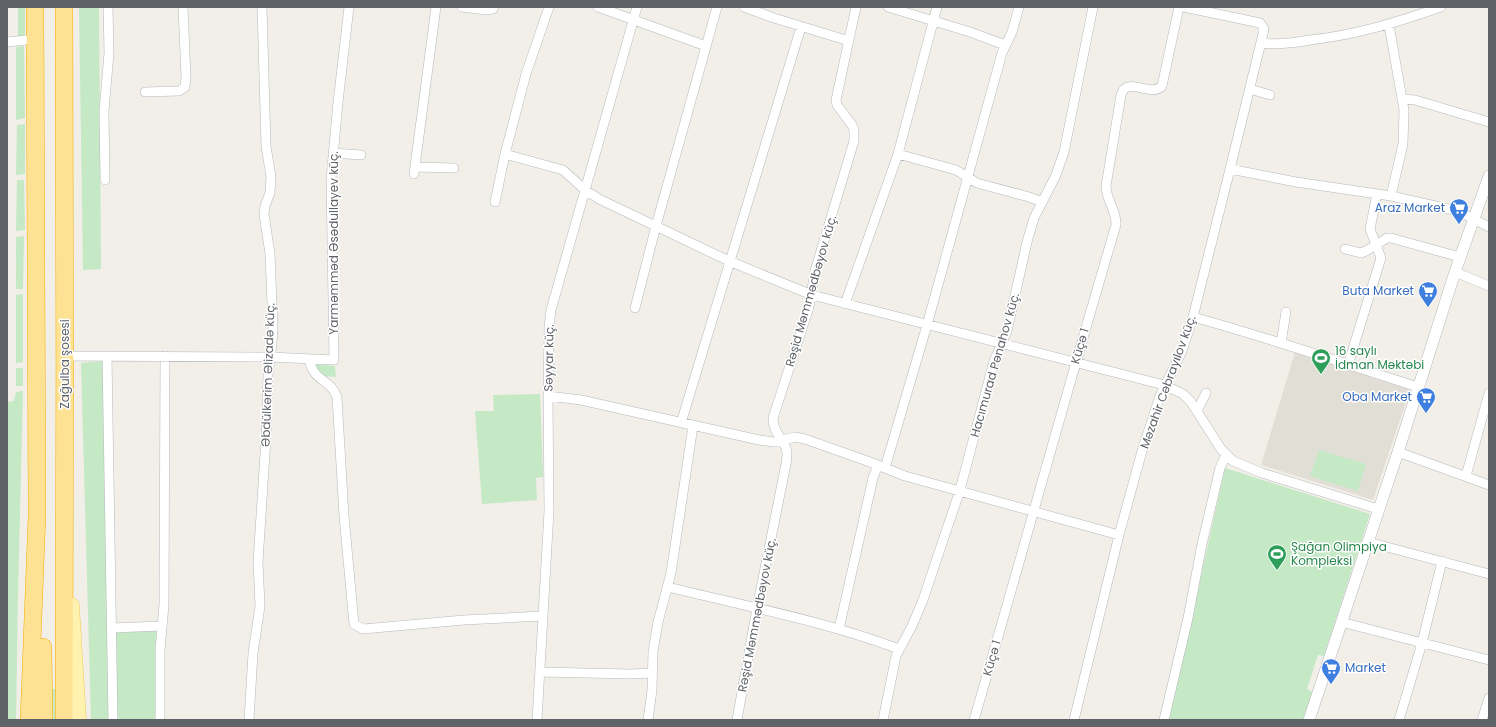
<svg xmlns="http://www.w3.org/2000/svg" width="1496" height="727" font-family="Poppins,sans-serif">
  <style>
    .education { fill: #e1ded6 }
    .green { fill: #c5e8c5 }
    .lines { fill: none; stroke-linecap: round; stroke-linejoin: round }
    .minor-casing { stroke: #b5b8bc; stroke-width: 10 }
    .tertiary-casing { stroke: #b5b8bc; stroke-width: 12 }
    .primary-casing { stroke: #f2c960; stroke-width: 15 }
    .motorway-casing { stroke: #f9ab00; stroke-width: 18 }
    .minor { stroke: #fff; stroke-width: 9 }
    .tertiary { stroke: #fff; stroke-width: 11 }
    .primary { stroke: #fff2af; stroke-width: 14 }
    .motorway { stroke: #fde293; stroke-width: 17 }
    .labels { text-anchor: middle; stroke-width: 3; stroke-linejoin: round; paint-order: stroke }
    .shop-label { font-size: 12px; fill: #366cbe; stroke: #fff; text-anchor: end }
    .street-label { font-size: 12px; fill: #5f6368; stroke: #fff }
    .leisure-label { font-size: 12px; fill: #27864d; stroke: #fff; text-anchor: start }
  </style>
  <rect width="100%" height="100%" fill="#f1efe8"/>
  <path class="education" d="M 1295,352 L 1410,390 L 1373,500 L 1261,465 Z"/>
  <path class="green" d="M 18,7 L 25,7 L 25,36 L 18,37 Z
    M 79,7 L 99,7 L 101,269 L 83,270 Z
    M 24,46 L 25,118 L 16,120 L 16,47 Z
    M 25,124 L 25,174 L 16,175 L 17,125 Z
    M 17,180 L 24,180 L 25,230 L 16,231 Z
    M 24,236 L 23,289 L 16,289 L 16,237 Z
    M 23,294 L 23,362 L 16,363 L 16,295 Z
    M 103,361 L 108,633 L 156,631 L 155,720 L 91,720 L 81,363 Z
    M 315,364 L 335,366 L 336,377 L 323,376 L 315,368 Z
    M 16,368 L 23,368 L 23,386 L 16,386 Z
    M 23,391 L 18,594 L 16,720 L 7,720 L 7,402 L 14,401 L 16,392 Z
    M 540,394 L 543,477 L 536,478 L 537,500 L 482,504 L 475,411 L 494,411 L 493,395 Z
    M 1319,450 L 1366,464 L 1358,491 L 1310,476 Z
    M 1225,468 L 1370,514 L 1324,656 L 1318,655 L 1307,689 L 1312,692 L 1303,720 L 1169,720 Z
    M 52,689 L 56,689 L 57,720 L 52,720 Z"/>
  <g class="lines">
    <defs>
      <path id="minor" d="M 462,7 L 485,10 L 493,9 L 494,7
        M 598,7 L 706,46
        M 744,7 L 774,18 L 849,41
        M 888,7 L 970,32 L 1005,45
        M 1389,25 L 1404,110 L 1403,144 L 1391,196
        M 7,42 L 35,39
        M 1261,43 C 1278,45 1294,43 1310,40 C 1356,35 1398,22 1441,7
        M 1250,89 L 1270,95
        M 145,92 L 179,91 L 185,87 L 186,77 L 183,7
        M 1403,99 L 1415,100 L 1489,122
        M 333,153 L 361,155
        M 505,154 L 563,170 L 585,190 L 599,199 L 729,261 L 812,295 L 1164,385 L 1183,394 L 1191,402 L 1221,449 L 1233,461 L 1262,473 L 1378,509
        M 898,154 L 956,170 L 977,183 L 1029,197 L 1042,202
        M 415,167 L 454,168
        M 1230,169 L 1296,182 L 1391,196 L 1458,211 L 1489,227
        M 414,174 L 436,7
        M 105,180 L 104,111 L 109,53 L 108,7
        M 495,202 L 505,154 L 526,74 L 549,7
        M 1345,249 L 1361,253 L 1366,251 L 1387,238 L 1391,238 L 1460,257
        M 1455,272 L 1489,286
        M 845,304 L 898,154 L 937,7
        M 635,308 L 656,226 L 717,7
        M 1193,317 C 1269,338 1343,363 1418,387
        M 1281,343 L 1286,312
        M 64,356 L 270,357 L 334,360 L 331,179 L 338,102 L 349,7
        M 107,356 L 113,720
        M 309,359 C 314,383 330,378 337,397 L 344,516 L 354,624 L 363,629 L 464,620 L 542,616
        M 1348,365 L 1381,258 L 1370,229 L 1377,194
        M 548,396 L 581,400 L 759,440 L 774,442 L 795,437 L 805,439 L 870,462 L 905,476 L 1119,535
        M 1197,411 L 1206,393
        M 681,423 L 801,27
        M 1398,452 L 1489,485
        M 885,468 L 927,325 L 1002,53 L 1012,32 L 1019,7
        M 1466,476 L 1489,393
        M 1368,542 L 1489,574
        M 668,587 C 745,606 824,621 899,649
        M 1341,622 L 1489,660
        M 112,628 L 162,626
        M 839,629 L 873,478 L 878,465
        M 540,672 L 630,674 L 652,673
        M 160,720 L 160,650 L 164,605 L 165,356
        M 249,720 L 253,653 L 260,606 L 258,562 L 266,438 L 268,375 L 272,343 L 273,328 L 270,254 L 264,214 L 265,206 L 270,193 L 271,177 L 266,146 L 262,7
        M 537,720 L 549,511 L 548,396 L 549,327 L 551,310 L 637,7
        M 648,720 L 652,690 L 653,651 L 658,622 L 671,573 L 693,426
        M 737,720 L 757,608 L 786,464 C 787,458 788,453 786,448 C 781,437 773,431 773,418 L 809,307 L 815,271 L 854,141 L 854,130 L 852,125 L 837,105 L 836,100 L 856,7
        M 883,720 L 896,656 L 912,626 L 923,600 L 960,490 L 994,361 L 1007,331 L 1027,242 L 1034,218 L 1056,175 L 1064,152 L 1093,7
        M 974,720 C 1022,555 1067,390 1116,225 C 1117,211 1106,200 1106,186 L 1121,95 C 1127,75 1151,98 1162,86 L 1179,7
        M 1074,720 L 1119,535 L 1142,451 L 1160,396 L 1182,351 L 1193,317 L 1230,169 L 1263,34 L 1264,29 L 1260,23 L 1184,7
        M 1164,720 L 1188,618 L 1202,544 L 1220,468 L 1226,455
        M 1399,720 L 1422,643 L 1442,561
        M 1482,720 L 1489,698"/>
      <path id="tertiary" d="M 1309,720 L 1398,452 L 1455,272 L 1489,176"/>
      <path id="primary" d="M 72,605 L 79,720"/>
      <path id="motorway" d="M 64,7 C 64,245 66,482 64,720
        M 43,647 L 44,720
        M 29,720 L 37,515 L 35,7"/>
    </defs>
    <use href="#minor" class="minor-casing"/>
    <use href="#tertiary" class="tertiary-casing"/>
    <use href="#primary" class="primary-casing"/>
    <use href="#motorway" class="motorway-casing"/>
    <use href="#minor" class="minor"/>
    <use href="#tertiary" class="tertiary"/>
    <use href="#primary" class="primary"/>
    <use href="#motorway" class="motorway"/>
  </g>
  <defs>
    <symbol id="supermarket-pin" viewBox="-11 -11 22 30"><path d="M0 17L-7.5 6A9.5 9.5 0 1 1 7.5 6Z" fill="#3f7fe0" stroke="#fff"/><path d="M-6-5.5h2.5l.6 2H6L4.5 2H-2.5L-4.4-4H-6ZM-1.5 3.2a1.3 1.3 0 1 0 .1 0ZM3 3.2a1.3 1.3 0 1 0 .1 0Z" fill="#fff"/></symbol>
    <symbol id="stadium-pin" viewBox="-11 -11 22 30"><path d="M0 17L-7.5 6A9.5 9.5 0 1 1 7.5 6Z" fill="#2e9e5b" stroke="#fff"/><path d="M0-5a6.5 5 0 1 0 0 10a6.5 5 0 1 0 0-10ZM-3.5-1.8h7v3.6h-7Z" fill="#fff"/></symbol>
  </defs>
  <g fill-rule="evenodd">
    <use href="#supermarket-pin" x="1448" y="197" width="22" height="30"/>
    <use href="#supermarket-pin" x="1417" y="280" width="22" height="30"/>
    <use href="#stadium-pin" x="1310" y="347" width="22" height="30"/>
    <use href="#supermarket-pin" x="1415" y="386" width="22" height="30"/>
    <use href="#stadium-pin" x="1266" y="543" width="22" height="30"/>
    <use href="#supermarket-pin" x="1320" y="657" width="22" height="30"/>
  </g>
  <g class="labels">
    <g class="shop-label">
      <text x="1445" y="212">Araz Market</text>
      <text x="1414" y="295">Buta Market</text>
      <text x="1412" y="401">Oba Market</text>
      <text x="1345" y="672" text-anchor="start">Market</text>
    </g>
    <g class="street-label">
      <text transform="translate(334 243) rotate(-90)" y="4">Yarməmməd Əsədullayev küç.</text>
      <text transform="translate(811 291) rotate(-74)" y="4">Rəşid Məmmədbəyov küç.</text>
      <text transform="translate(1080 346) rotate(-74)" y="4">Küçə 1</text>
      <text transform="translate(549 358) rotate(-89)" y="4">Səyyar küç.</text>
      <text transform="translate(65 364) rotate(-90)" y="4">Zağulba şosesi</text>
      <text transform="translate(995 365) rotate(-74)" y="4">Hacımurad Pənahov küç.</text>
      <text transform="translate(268 375) rotate(-88)" y="4">Əbdülkərim Əlizadə küç.</text>
      <text transform="translate(1168 382) rotate(-70)" y="4">Məzahir Cəbrayılov küç.</text>
      <text transform="translate(757 615) rotate(-79)" y="4">Rəşid Məmmədbəyov küç.</text>
      <text transform="translate(992 658) rotate(-74)" y="4">Küçə 1</text>
    </g>
    <g class="leisure-label">
      <text x="1335" y="355">16 saylı<tspan x="1335" dy="14">İdman Məktəbi</tspan></text>
      <text x="1291" y="551">Şağan Olimpiya<tspan x="1291" dy="14">Kompleksi</tspan></text>
    </g>
  </g>
  <rect width="1496" height="727" fill="none" stroke="#5f6368" stroke-width="16"/>
</svg>
